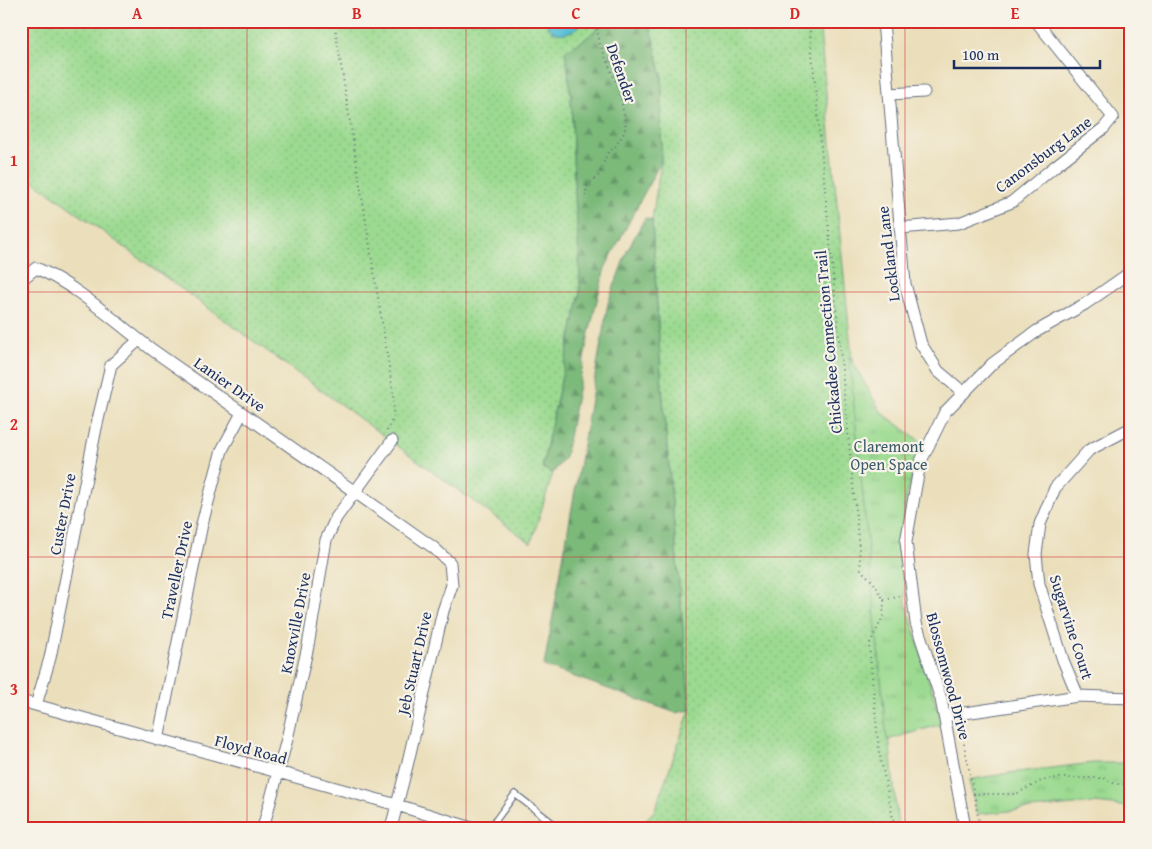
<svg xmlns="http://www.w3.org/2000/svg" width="1152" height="849" font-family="'Gentium Book Plus',serif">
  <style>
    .grass { fill: url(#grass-dots); stroke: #5b8477 }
    .forest { fill: url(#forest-firs); stroke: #4c746c }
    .park { fill: url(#park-tufts); stroke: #5b8477 }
    .water { fill: #57bfd5; stroke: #39779a }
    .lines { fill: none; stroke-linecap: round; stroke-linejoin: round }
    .lane-casing { stroke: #646d7f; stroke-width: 8 }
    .street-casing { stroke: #646d7f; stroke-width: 13 }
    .path { stroke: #646d7f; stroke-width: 2; stroke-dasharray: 1 4; stroke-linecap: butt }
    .lane { stroke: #fff; stroke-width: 5.5 }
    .street { stroke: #fff; stroke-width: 11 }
    .grid { fill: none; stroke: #d62828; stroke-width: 1; stroke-opacity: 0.55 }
    .labels { text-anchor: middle; stroke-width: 4.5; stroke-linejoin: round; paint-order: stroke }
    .street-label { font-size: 16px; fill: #1b2f5e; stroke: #f7f3e8 }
    .park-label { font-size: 16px; fill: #3b5a6a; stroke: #f7f3e8 }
    .neatline { fill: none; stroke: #d62828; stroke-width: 2 }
    .grid-label { font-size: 16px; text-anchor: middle; font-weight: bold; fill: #d62828 }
  </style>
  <defs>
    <pattern id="grass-dots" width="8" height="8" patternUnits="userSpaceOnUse" patternTransform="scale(1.25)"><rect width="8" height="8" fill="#9bda90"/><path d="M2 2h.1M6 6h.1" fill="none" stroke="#85bb7f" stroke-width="1.8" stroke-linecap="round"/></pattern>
    <pattern id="forest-firs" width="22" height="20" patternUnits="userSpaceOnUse" patternTransform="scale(1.25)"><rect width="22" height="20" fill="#7cba7a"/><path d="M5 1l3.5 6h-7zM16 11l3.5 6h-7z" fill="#659867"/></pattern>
    <pattern id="park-tufts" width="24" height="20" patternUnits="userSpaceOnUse" patternTransform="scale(1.25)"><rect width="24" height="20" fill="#9bda90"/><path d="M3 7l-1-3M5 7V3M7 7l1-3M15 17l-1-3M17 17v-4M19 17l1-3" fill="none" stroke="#85bb7f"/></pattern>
  </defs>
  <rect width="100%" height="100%" fill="#f7f3e8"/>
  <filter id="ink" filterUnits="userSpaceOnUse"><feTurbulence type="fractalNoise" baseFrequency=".02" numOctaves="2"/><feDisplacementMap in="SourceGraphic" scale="10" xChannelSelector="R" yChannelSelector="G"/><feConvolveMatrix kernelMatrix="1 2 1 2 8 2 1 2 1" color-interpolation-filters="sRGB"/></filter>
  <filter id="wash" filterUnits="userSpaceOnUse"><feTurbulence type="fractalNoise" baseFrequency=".0096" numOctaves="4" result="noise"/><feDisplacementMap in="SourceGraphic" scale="20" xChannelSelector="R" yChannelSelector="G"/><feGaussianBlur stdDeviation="1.12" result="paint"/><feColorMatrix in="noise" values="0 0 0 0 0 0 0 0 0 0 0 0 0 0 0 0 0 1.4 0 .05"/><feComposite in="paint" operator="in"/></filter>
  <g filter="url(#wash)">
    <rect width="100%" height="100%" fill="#ebdfbb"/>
    <path class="grass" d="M 21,21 L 601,21 C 594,36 579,43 565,51 C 573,93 572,135 574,178 C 576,216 580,254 580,293 L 542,468 L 553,473 L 531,543 L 21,172 Z
      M 649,21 L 819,21 L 898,828 L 638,828 L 655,810 L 690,710 L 661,375 L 652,220 L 661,161 L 662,78 Z"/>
    <path class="forest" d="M 601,21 L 649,21 L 662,78 L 661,161 L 605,268 L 589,333 L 565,457 L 553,473 L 542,468 L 580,293 C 580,254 576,216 574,178 C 572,135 573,93 565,51 C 579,43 594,36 601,21 Z
      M 645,218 L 652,220 L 661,375 L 690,710 L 676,713 L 544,666 L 608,303 L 627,251 Z"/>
    <path class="park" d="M 849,356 L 881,412 L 924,444 L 907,492 L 901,540 L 906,603 L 942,724 L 887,740 Z
      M 1093,763 L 1131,763 L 1131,807 L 1095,803 L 977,814 L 969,780 L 1009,773 Z"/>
    <path class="water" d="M 544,21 L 584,21 C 577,30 564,37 553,31 C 550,29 546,24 544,21 Z"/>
  </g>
  <g filter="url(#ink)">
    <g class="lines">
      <defs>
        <path id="lane" d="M 490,828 L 515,794 L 559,828"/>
        <path id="street" d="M 883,21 L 905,284 L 921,344 L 938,371 L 964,393
          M 889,94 L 924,92
          M 900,228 L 959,223 L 1012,202 L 1054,167 L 1104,128 L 1113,117 L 1036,21
          M 21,280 L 36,268 C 80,287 115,323 154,351 C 247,416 341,482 434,548 L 450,563 L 452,585 L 443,611 L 407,766 L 391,828
          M 1078,696 L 1063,660 L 1039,584 L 1036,554 L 1040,524 L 1055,488 L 1089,450 L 1131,428
          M 21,701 L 397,805 L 472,828
          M 36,705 L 50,658 L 96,428 L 111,365 L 139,340
          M 945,716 L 1078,696 L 1131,698
          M 158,740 L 202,524 L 222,450 L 242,413
          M 263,828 L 287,739 L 308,646 L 326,540 L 336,518 L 392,441
          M 965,828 L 941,699 L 916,623 L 906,542 L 920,463 L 945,412 L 992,364 L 1037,331 L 1085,304 L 1131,272"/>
      </defs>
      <use href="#lane" class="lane-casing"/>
      <use href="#street" class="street-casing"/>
      <path class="path" d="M 334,21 L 393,392 C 394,408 395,419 386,432
        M 809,21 L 861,570 L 874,583 L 884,600 L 883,617 L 869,645 L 879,751 L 895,828
        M 585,196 L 587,186 L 599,175 L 608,152 L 615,147 L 623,135 L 626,126 L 619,90 L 600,44 L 597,28 L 599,21
        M 884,600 L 901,596
        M 958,725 L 961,729 L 974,794 L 1016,794 L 1041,781 L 1057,778 L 1104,778 L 1115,784 L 1131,784
        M 974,794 L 980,828"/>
      <use href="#lane" class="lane"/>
      <use href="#street" class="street"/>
    </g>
  </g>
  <path class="grid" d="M 247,21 L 247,828M 466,21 L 466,828M 686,21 L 686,828M 905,21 L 905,828M 21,292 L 1131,292M 21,557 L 1131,557"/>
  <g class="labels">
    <g class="street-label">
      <text transform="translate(622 73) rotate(71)" y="6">Defender</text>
      <text transform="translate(1043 154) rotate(-37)" y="6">Canonsburg Lane</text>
      <text transform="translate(888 254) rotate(-97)" y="6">Lockland Lane</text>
      <text transform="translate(828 342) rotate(-95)" y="6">Chickadee Connection Trail</text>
      <text transform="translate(230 384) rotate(35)" y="6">Lanier Drive</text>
      <text transform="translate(62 514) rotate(-79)" y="6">Custer Drive</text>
      <text transform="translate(176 570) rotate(-78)" y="6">Traveller Drive</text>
      <text transform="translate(295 623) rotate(-79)" y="6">Knoxville Drive</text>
      <text transform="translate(1072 627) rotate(72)" y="6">Sugarvine Court</text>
      <text transform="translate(414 663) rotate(-77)" y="6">Jeb Stuart Drive</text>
      <text transform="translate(949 676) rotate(75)" y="6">Blossomwood Drive</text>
      <text transform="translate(251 749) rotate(15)" y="6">Floyd Road</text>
    </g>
    <g class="park-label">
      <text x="889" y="452">Claremont<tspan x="889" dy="18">Open Space</tspan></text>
    </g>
  </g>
  <rect width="1152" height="849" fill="none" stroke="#f7f3e8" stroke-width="55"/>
  <path d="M954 60v8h146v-8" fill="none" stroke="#1b2f5e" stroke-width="2.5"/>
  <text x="962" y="60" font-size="15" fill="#1b2f5e" stroke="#f7f3e8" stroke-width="4" paint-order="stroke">100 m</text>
  <rect x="28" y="28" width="1096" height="794" class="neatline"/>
  <g class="grid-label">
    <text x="137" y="19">A</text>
    <text x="357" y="19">B</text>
    <text x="576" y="19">C</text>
    <text x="795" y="19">D</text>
    <text x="1015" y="19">E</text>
    <text x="14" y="166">1</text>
    <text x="14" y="430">2</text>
    <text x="14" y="695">3</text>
  </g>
</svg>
